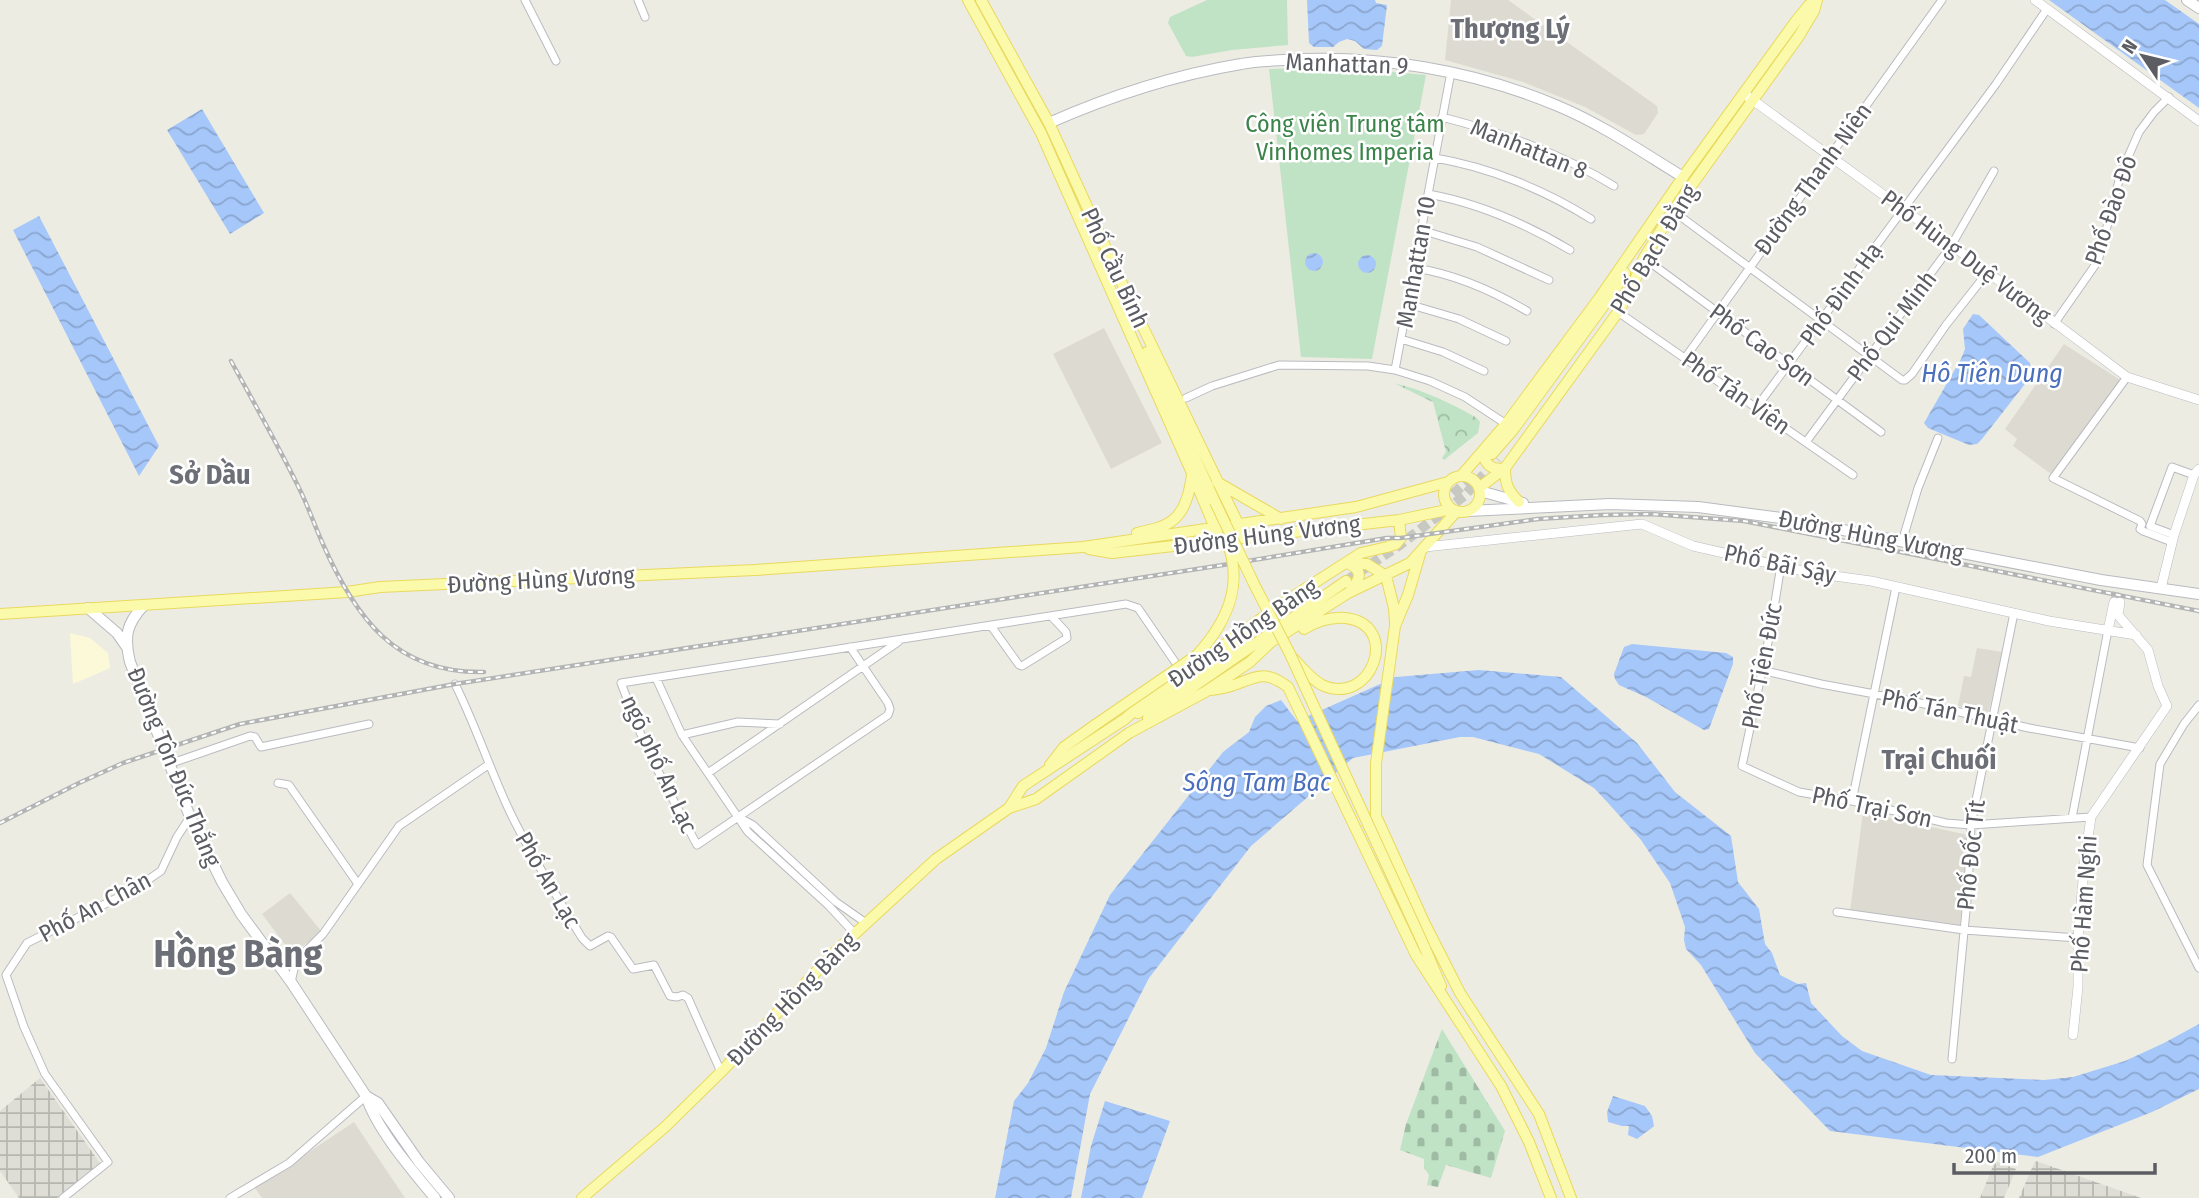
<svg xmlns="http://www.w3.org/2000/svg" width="2199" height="1198" font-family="'Fira Sans Condensed',sans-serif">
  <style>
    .commercial { fill: #fcf9d9 }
    .industrial { fill: url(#industrial-grid) }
    .education { fill: #dddbd1 }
    .forest { fill: url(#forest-crowns) }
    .cemetery { fill: url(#cemetery-stones) }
    .park { fill: #c0e3c6 }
    .water { fill: url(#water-waves) }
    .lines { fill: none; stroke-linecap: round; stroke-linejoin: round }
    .tertiary-tunnel { stroke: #c8c8c3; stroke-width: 9; stroke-dasharray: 9 4.5; stroke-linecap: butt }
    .primary-tunnel { stroke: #c8c8c3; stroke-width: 10; stroke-dasharray: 10 5; stroke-linecap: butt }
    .minor-casing { stroke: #babbc1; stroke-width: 9 }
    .tertiary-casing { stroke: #babbc1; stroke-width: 10 }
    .secondary-casing { stroke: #b8bac0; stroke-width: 12 }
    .primary-casing { stroke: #e9d95f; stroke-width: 12 }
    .minor { stroke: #fff; stroke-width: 7 }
    .tertiary { stroke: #fff; stroke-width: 9 }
    .secondary { stroke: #fff; stroke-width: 10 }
    .primary { stroke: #fafaaa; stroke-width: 10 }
    .rail-casing { stroke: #b3b4b4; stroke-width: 4.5 }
    .rail { stroke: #fff; stroke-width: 2; stroke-dasharray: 5; stroke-linecap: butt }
    .primary-bridge-casing { stroke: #e9d95f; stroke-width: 12; stroke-linecap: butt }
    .primary-bridge { stroke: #fafaaa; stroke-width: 10 }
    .labels { text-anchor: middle; stroke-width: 5; stroke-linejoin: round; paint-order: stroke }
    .street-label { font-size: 24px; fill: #5b5d63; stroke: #fff }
    .park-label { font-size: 24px; fill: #3a8349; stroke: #fff }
    .water-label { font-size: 26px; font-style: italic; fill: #4a6fbc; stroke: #fff }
    .quarter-label { font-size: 28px; font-weight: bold; fill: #6c6f75; stroke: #fff }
    .town-label { font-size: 38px; font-weight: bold; fill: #6c6f75; stroke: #fff }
  </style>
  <defs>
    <pattern id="industrial-grid" width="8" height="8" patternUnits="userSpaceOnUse" patternTransform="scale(1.75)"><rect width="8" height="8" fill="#deded7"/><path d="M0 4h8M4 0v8" fill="none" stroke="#b7b7b2"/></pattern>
    <pattern id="forest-crowns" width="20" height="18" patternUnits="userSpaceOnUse" patternTransform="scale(1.75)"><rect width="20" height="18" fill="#c0e3c6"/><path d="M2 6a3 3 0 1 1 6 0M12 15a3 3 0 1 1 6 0" fill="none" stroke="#9fbba4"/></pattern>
    <pattern id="cemetery-stones" width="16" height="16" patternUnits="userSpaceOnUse" patternTransform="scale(1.75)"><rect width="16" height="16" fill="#c0e3c6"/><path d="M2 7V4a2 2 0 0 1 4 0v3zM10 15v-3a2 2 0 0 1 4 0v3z" fill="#9fbba4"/></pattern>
    <pattern id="water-waves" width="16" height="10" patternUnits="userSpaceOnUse" patternTransform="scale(1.75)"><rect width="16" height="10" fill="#a6c7fa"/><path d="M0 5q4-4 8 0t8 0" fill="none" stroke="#8aa5ce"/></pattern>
  </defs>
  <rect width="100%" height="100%" fill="#edece3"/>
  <path class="commercial" d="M 70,633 L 90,638 L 108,653 L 110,668 L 73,684 Z"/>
  <path class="industrial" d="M 40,1078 L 102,1166 L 57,1198 L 19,1198 L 0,1171 L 0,1111 Z
    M 1995,1161 L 2016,1169 L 2004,1198 L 1980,1198 Z
    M 2035,1161 L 2036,1161 L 2141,1198 L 2019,1198 Z"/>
  <path class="education" d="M 1451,0 L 1508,0 L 1657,106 L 1658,113 L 1644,134 L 1636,135 L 1585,107 L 1523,82 L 1445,60 Z
    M 1104,328 L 1162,443 L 1111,469 L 1053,354 Z
    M 2064,344 L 2122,381 L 2051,474 L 2013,446 L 2017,439 L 2005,429 Z
    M 1977,648 L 2003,652 L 1988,714 L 1958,706 L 1964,676 L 1971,677 Z
    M 1863,812 L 1968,835 L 1960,925 L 1850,911 Z
    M 290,893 L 322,932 L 292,954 L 262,914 Z
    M 354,1122 L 405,1198 L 262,1198 L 255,1188 Z"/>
  <path class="forest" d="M 1394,383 C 1423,390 1451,403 1477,418 L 1480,422 L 1478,433 L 1444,460 L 1442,458 L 1446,452 L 1433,402 C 1430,401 1396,384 1394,383 Z"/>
  <path class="cemetery" d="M 1442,1029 L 1505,1131 L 1491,1178 L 1446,1165 L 1438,1187 L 1427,1185 L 1429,1175 L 1424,1168 L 1424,1159 L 1400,1150 L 1406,1124 Z"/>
  <path class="park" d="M 1207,0 L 1287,0 L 1288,45 L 1232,50 L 1192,57 L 1186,56 L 1168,23 L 1170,17 Z
    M 1340,67 L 1426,75 L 1372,359 L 1301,357 L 1269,69 Z"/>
  <path class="water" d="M 1307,0 L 1375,0 L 1376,3 L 1387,5 L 1382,46 L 1377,50 L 1364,49 L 1355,41 L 1347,39 L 1339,42 L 1333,47 L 1314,47 L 1309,43 Z
    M 2049,0 L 2165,0 L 2199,24 L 2199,108 Z
    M 202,109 L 264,213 L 230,234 L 167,130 Z
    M 39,216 L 159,446 L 139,476 L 13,230 Z
    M1305 262a9 9 0 1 1 18 0a9 9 0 1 1-18 0Z
    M1358 264a9 9 0 1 1 18 0a9 9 0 1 1-18 0Z
    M 1973,314 L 1979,315 L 2030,363 L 2031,370 L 2028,380 L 1982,439 L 1977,444 L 1969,445 L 1928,428 L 1924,423 L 1961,359 L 1965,349 L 1963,329 Z
    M 1632,644 L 1726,653 L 1733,657 L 1733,664 L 1709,729 L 1704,730 L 1646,697 L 1619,685 L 1615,679 L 1614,674 L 1624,647 Z
    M 1479,670 L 1561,677 L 1637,743 L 1675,792 L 1731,836 L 1738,882 L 1759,909 L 1765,944 L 1772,953 L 1780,975 L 1798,984 L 1806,983 L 1811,1003 L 1842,1036 L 1862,1051 L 1931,1075 L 2044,1080 L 2073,1077 L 2125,1061 L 2164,1043 L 2199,1024 L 2199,1089 L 2152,1112 L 2038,1157 L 1830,1131 L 1755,1053 L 1701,965 L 1686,949 L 1684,940 L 1685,927 L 1670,883 L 1641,840 L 1609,804 L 1594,788 L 1539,754 L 1473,737 L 1460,737 L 1353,758 L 1251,846 L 1149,978 L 1090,1094 L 1071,1198 L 995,1198 L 1014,1101 L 1028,1083 L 1046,1048 L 1064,992 L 1110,895 L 1223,752 L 1249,732 L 1255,717 L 1266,706 L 1281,700 L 1297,721 L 1396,677 Z
    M 1613,1096 L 1645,1106 L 1652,1116 L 1654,1126 L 1637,1139 L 1628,1135 L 1629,1126 L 1622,1126 L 1608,1122 L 1607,1112 Z
    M 1105,1101 L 1170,1121 L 1142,1198 L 1081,1198 L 1091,1146 Z"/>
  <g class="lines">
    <path class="tertiary-tunnel" d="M 2115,601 L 2117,590"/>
    <path class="primary-tunnel" d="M 1442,504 L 1472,477
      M 1346,581 L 1401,544 L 1464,496 L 1498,459"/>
    <defs>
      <path id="minor" d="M 525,0 L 556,61
        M 638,0 L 645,17
        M 1442,117 C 1503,133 1560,153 1614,186
        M 1435,158 C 1489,167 1545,190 1591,219
        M 1428,194 C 1478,203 1526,224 1570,250
        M 1673,211 L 1902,380 L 1905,380 L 1912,374 L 1946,325 L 1987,273
        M 1421,230 L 1477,247 L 1549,280
        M 1644,258 L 1881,432
        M 1415,268 C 1454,274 1493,291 1527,311
        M 1408,304 L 1459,319 L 1506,341
        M 1618,312 L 1853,475
        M 2054,324 L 2098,261 L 2121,173 L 2139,132 L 2154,112 L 2169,97
        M 1401,339 L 1443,352 L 1484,371
        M 1685,358 L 1942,0
        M 1395,370 L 1451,72
        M 2127,377 L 2053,478 L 2140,521 L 2142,524 L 2140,529 L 2143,531 L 2172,542
        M 1186,398 L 1212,386 L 1279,365 L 1368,366 L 1395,370 L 1430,381 L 1465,397 L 1506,424
        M 1756,408 L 1996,84 L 2047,9
        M 1806,442 L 1951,246 L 1994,171
        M 2174,535 L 2150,526 L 2172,467 L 2194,475
        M 1902,542 L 1918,488 L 1938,438
        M 1781,565 L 1770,633 L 1742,766 L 1799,792 L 1852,801 L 1946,823 L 1971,825 L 2091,817
        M 991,626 L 1019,665 L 1022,666 L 1067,638 L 1066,632 L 1052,617
        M 850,647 L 888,703 L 890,709 L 888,715 L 697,845 L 647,750 L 621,683 L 1126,604 L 1138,608 L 1175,662
        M 1761,670 L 1821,684 L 1907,700 L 2029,728 L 2140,748
        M 656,678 L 682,735 L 748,832 L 829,906 L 855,934
        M 455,684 C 476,726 490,770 510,812 C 531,856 557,896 582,938 L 590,946 L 608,936 L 611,937 L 633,969 L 654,965 L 670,996 L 677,997 L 683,995 L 688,998 L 721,1072
        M 2199,705 L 2184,724 L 2160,764 L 2147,865 L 2199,968
        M 682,735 L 738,722 L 780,724
        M 169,764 L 250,736 L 255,737 L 261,747 L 369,724
        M 708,773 L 898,642
        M 278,783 L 289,785 L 358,884
        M 1852,801 L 1896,587
        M 740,818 L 753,825 L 836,902 L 866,923
        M 2072,818 L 2108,630
        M 1837,912 L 1964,930 L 2078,938
        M 291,982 L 296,961 L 323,934 L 399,826 L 488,765
        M 1952,1059 L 1968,889 L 1971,825 L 2014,613
        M 63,1198 L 108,1162 L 45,1074 L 24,1027 L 6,975 L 27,943 L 133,890 L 161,871 L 177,837 L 190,817
        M 230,1198 L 289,1163 L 366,1096"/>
      <path id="tertiary" d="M 2035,0 L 2199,121
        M 1747,96 L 1925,225 L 2127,377 L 2199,400
        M 1425,547 L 1642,524 L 1693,546 L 1812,573 L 1871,581 L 2049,621 L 2136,635
        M 2161,588 L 2174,535 L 2194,475 L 2199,469
        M 2108,630 L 2114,602
        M 2073,1035 L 2078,987 L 2078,938 L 2085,858 L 2091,817 L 2167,706 L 2158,686 L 2148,650 L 2118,615 L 2120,602"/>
      <path id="secondary" d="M 2187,0 L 2199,8
        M 1049,123 C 1110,96 1175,75 1241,64 C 1255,61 1269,61 1283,60 C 1377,54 1473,70 1558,106 C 1603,125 1642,152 1683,177
        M 1480,491 L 1523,503
        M 1468,511 L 1610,504 L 1698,507 L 1781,518 L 2101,580 L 2199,594
        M 144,605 C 126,624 124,637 130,662 L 190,817 L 222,882 L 241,914 L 291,982 L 366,1096 C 377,1130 412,1170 435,1198
        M 88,608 L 117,633 L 126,646
        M 366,1096 L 378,1103 L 419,1162 L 449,1198"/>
      <path id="primary" d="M 968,0 L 1041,133 L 1192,473 L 1220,540
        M 981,0 L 1049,123 L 1125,290 L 1245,538
        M 1147,352 L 1215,502
        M 1484,450 C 1483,464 1492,471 1505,468 C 1505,484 1508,491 1519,502
        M 1492,454 L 1513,430 L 1610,297 L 1625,273
        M1444 494a18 18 0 1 1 36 0a18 18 0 1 1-36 0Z
        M 1461,476 L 1506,424 L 1600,297 L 1683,177 L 1796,21 L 1809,5 L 1816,0
        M 1217,482 L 1281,519
        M 1479,488 L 1505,468 L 1618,312 L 1633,285 L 1644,258 L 1673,211 L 1799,36 L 1814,11 L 1817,0
        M 1137,533 C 1144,531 1152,530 1160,527 C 1183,520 1189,497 1192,475
        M 1089,549 L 1112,553 L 1399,520 L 1451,509
        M 1420,554 L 1408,595 L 1395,626 L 1376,763 L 1376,816 L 1424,922 L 1460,993 L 1539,1114 L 1571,1198
        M 1347,563 C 1362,569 1362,578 1351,589
        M 1349,563 L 1367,564 L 1386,576 L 1394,608 L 1395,623
        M 0,614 L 347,592 L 380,587 L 755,570 L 1083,547 L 1356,507 L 1448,482
        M 1294,659 C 1302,668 1311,679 1322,685 C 1372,708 1402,624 1345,618 C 1330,617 1317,621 1304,629
        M 1211,690 C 1219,689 1227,688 1234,685 C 1258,676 1265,670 1288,687 L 1416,955 L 1501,1086 L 1529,1142 L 1551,1198
        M 1138,713 L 1247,640
        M 1148,718 L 1346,581
        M 1050,765 L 1064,747 L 1095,725
        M 1009,808 L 1023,786 L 1125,719 L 1145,701 L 1286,601 L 1361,553 L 1387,547 L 1396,544 L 1401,538 L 1399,520
        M 1424,946 L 1441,986
        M 582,1198 L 665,1127 L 721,1072 L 834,953 L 936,859 L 1009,808 L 1036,799 L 1129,733 L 1205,692 L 1250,662 L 1271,642 L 1348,593 L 1410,563 L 1456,512"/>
    </defs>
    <use href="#minor" class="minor-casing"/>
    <use href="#tertiary" class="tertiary-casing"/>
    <use href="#secondary" class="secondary-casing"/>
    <use href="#primary" class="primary-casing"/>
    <use href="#minor" class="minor"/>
    <use href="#tertiary" class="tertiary"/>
    <use href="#secondary" class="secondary"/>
    <use href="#primary" class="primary"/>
    <defs>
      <path id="rail" d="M 231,361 C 254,403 278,445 299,488 C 308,506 314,524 322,542 C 355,617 395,674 484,672
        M 0,823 L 79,783 L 123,763 L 240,724 L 455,684 L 1223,565 L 1387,538 L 1401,538 L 1538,519 L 1602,515 L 1651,514 L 1744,521 L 2199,611"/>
    </defs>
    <use href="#rail" class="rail-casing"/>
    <use href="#rail" class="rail"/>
    <defs>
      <path id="primary-bridge" d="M 1215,502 L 1254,584 L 1290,654 L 1424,946
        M 1095,725 L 1197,655 C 1227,622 1244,585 1227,542"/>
    </defs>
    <use href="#primary-bridge" class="primary-bridge-casing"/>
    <use href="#primary-bridge" class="primary-bridge"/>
  </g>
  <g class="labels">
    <g class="street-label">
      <text transform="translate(1347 64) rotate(2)" y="8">Manhattan 9</text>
      <text transform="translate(1529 149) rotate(22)" y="8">Manhattan 8</text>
      <text transform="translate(1813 179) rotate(-54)" y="8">Đường Thanh Niên</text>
      <text transform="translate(2111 210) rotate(-71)" y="8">Phố Đào Đô</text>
      <text transform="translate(1654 249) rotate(-59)" y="8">Phố Bạch Đằng</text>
      <text transform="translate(1966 257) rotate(37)" y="8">Phố Hùng Duệ Vương</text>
      <text transform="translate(1416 262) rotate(-80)" y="8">Manhattan 10</text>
      <text transform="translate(1115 268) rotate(65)" y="8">Phố Cầu Bính</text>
      <text transform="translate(1841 294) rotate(-54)" y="8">Phố Đình Hạ</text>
      <text transform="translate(1892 326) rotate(-53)" y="8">Phố Qui Minh</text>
      <text transform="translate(1762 345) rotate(36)" y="8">Phố Cao Sơn</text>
      <text transform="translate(1736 393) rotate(35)" y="8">Phố Tản Viên</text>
      <text transform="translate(1267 535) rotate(-7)" y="8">Đường Hùng Vương</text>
      <text transform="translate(1871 536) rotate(11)" y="8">Đường Hùng Vương</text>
      <text transform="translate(1780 564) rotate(12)" y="8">Phố Bãi Sậy</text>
      <text transform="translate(541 580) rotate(-3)" y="8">Đường Hùng Vương</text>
      <text transform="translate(1243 633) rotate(-34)" y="8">Đường Hồng Bàng</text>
      <text transform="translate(1762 666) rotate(-79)" y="8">Phố Tiên Đức</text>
      <text transform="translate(1950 711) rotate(12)" y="8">Phố Tán Thuật</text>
      <text transform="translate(659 764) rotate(65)" y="8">ngõ phố An Lạc</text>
      <text transform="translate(174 767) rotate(68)" y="8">Đường Tôn Đức Thắng</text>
      <text transform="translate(1872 807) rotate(12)" y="8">Phố Trại Sơn</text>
      <text transform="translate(1971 855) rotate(-84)" y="8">Phố Đốc Tít</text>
      <text transform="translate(548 880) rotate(60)" y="8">Phố An Lạc</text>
      <text transform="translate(2084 904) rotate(-86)" y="8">Phố Hàm Nghi</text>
      <text transform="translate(95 907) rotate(-28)" y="8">Phố An Chân</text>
      <text transform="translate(792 999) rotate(-46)" y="8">Đường Hồng Bàng</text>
    </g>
    <g class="park-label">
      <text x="1345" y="132">Công viên Trung tâm<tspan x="1345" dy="28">Vinhomes Imperia</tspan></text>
    </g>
    <g class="water-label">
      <text x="1992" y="382">Hô Tiên Dung</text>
      <text x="1257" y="791">Sông Tam Bạc</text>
    </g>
    <g class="quarter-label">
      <text x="1510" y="38">Thượng Lý</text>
      <text x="210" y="484">Sở Dầu</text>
      <text x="1939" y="769">Trại Chuối</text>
    </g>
    <g class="town-label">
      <text x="238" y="967">Hồng Bàng</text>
    </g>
  </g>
  <g transform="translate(2143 56) rotate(305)" stroke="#ffffff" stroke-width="5" paint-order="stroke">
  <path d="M0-5L12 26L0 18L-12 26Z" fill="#5b5d63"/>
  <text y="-10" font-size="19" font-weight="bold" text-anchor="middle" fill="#5b5d63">N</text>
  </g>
  <path d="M1954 1163v10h201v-10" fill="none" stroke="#5b5d63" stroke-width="3.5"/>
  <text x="1965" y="1163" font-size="21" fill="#5b5d63" stroke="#ffffff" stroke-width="5" paint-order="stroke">200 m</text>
</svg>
